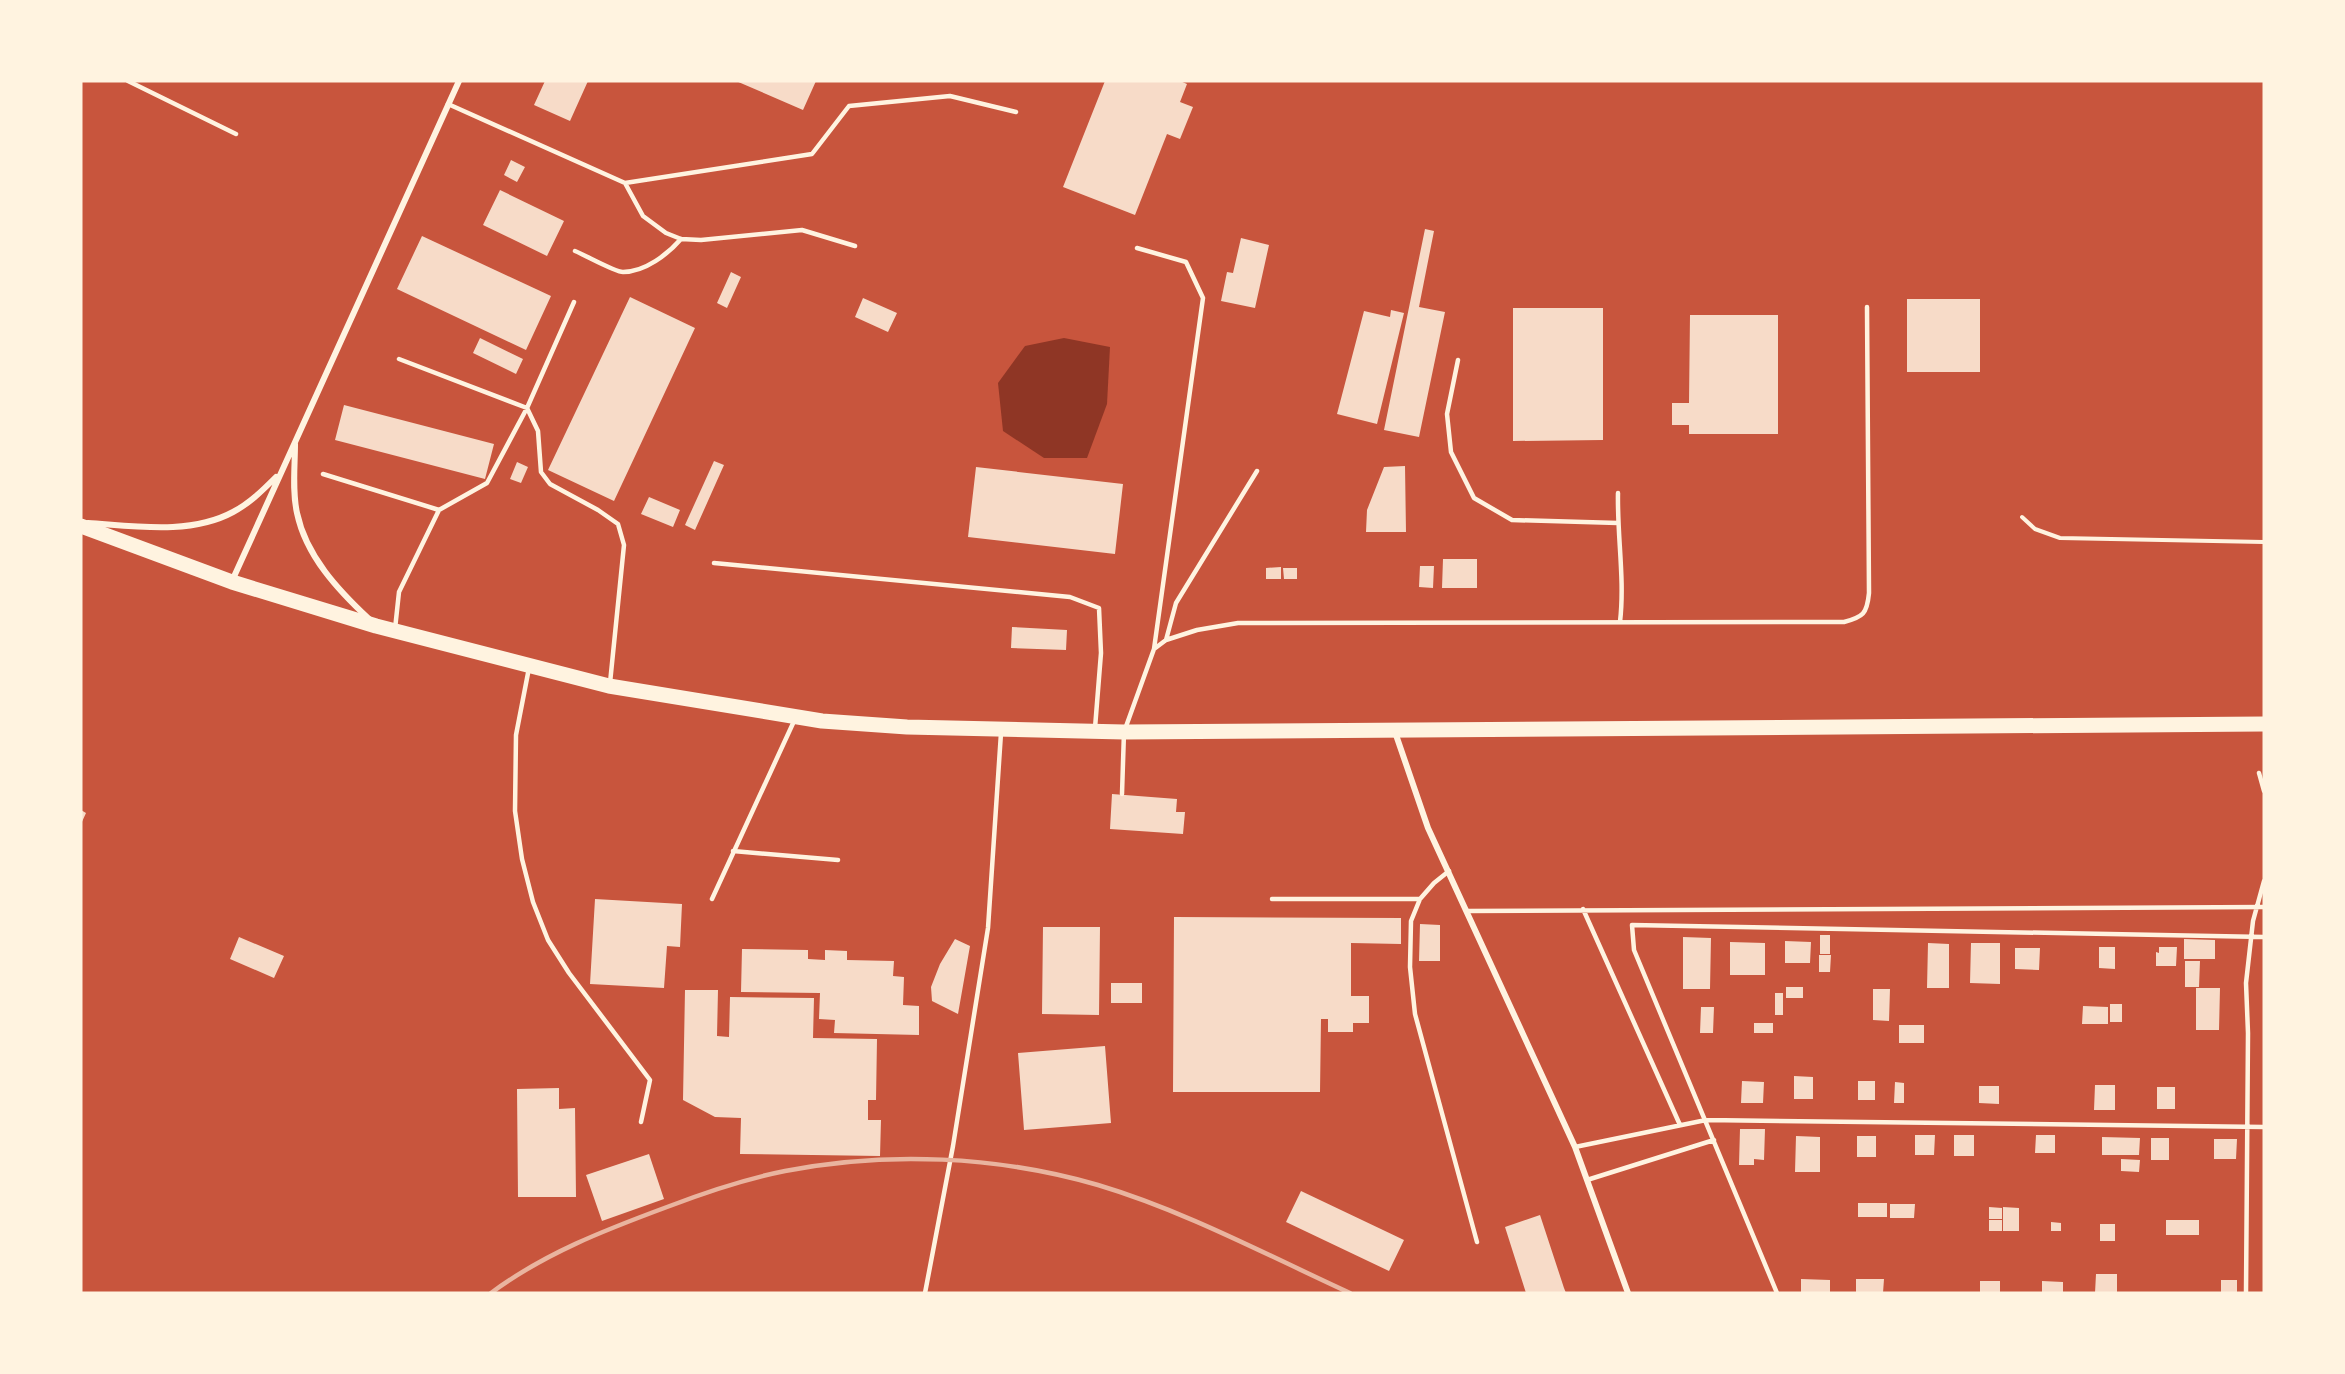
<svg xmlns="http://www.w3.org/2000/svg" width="2345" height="1374" font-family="Inter,sans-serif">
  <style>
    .water { fill: #8f3625 }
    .building { fill: #f7dbc8 }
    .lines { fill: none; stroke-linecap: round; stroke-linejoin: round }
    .path { stroke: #fff3e0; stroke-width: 4 }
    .service { stroke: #fff3e0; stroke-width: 4.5 }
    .minor { stroke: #fff3e0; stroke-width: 6 }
    .primary { stroke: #fff3e0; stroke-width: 15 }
    .rail { stroke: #e9b49f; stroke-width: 4.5 }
  </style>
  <rect width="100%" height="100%" fill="#c8553d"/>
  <path class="water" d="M 1064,338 L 1110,347 L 1107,404 L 1087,458 L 1044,458 L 1003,431 L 998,383 L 1025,346 Z"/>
  <path class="building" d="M 545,81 L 588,81 L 570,121 L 534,105 Z
    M 736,81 L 816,81 L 803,110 Z
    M 1105,81 L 1180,81 L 1187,84 L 1180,102 L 1193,107 L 1180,139 L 1167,134 L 1135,215 L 1063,187 Z
    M 511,160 L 525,167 L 517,182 L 504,175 Z
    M 500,190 L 564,221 L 547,256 L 483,225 Z
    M 1425,229 L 1434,231 L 1419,307 L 1445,312 L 1419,437 L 1384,430 Z
    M 422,236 L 551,296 L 526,350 L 397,289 Z
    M 1241,238 L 1269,245 L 1255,308 L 1221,301 L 1227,272 L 1233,273 Z
    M 731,272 L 741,277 L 727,308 L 717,303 Z
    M 630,297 L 695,328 L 614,501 L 548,470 Z
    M 863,298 L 897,313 L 888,332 L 855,317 Z
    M 1907,299 L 1980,299 L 1980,372 L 1907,372 Z
    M 1513,308 L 1603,308 L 1603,440 L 1513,441 Z
    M 1391,310 L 1404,313 L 1377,424 L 1337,414 L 1364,311 L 1390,317 Z
    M 1690,315 L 1778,315 L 1778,434 L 1689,434 L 1689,425 L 1672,425 L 1672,403 L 1689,403 Z
    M 480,338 L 523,359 L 516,374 L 473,353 Z
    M 344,405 L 494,444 L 485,479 L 335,440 Z
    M 714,461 L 724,465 L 695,530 L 685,525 Z
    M 517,462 L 528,467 L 521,483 L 510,479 Z
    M 1405,466 L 1406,532 L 1366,532 L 1367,510 L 1384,467 Z
    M 976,467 L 1123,484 L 1115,554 L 968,537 Z
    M 649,497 L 680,510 L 673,527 L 641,514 Z
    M 1443,559 L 1477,559 L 1477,588 L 1442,588 Z
    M 1420,566 L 1434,566 L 1433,588 L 1419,587 Z
    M 1281,567 L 1281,579 L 1266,579 L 1266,568 Z
    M 1283,568 L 1297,568 L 1297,579 L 1284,579 Z
    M 1012,627 L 1067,630 L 1066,650 L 1011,648 Z
    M 1112,794 L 1177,799 L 1176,812 L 1185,812 L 1183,834 L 1110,829 Z
    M 81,810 L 86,813 L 81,824 Z
    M 595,899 L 682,904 L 680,947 L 667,946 L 664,988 L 590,984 Z
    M 1174,917 L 1401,918 L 1401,944 L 1351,943 L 1351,996 L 1369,996 L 1369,1023 L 1353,1023 L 1353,1032 L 1328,1032 L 1328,1019 L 1321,1019 L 1320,1092 L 1173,1092 Z
    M 1420,924 L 1440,925 L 1440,961 L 1419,961 Z
    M 1043,927 L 1100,927 L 1099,1015 L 1042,1014 Z
    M 1820,935 L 1830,935 L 1830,954 L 1820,954 Z
    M 239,937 L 284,956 L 274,978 L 230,959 Z
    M 1683,937 L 1711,938 L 1710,989 L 1683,989 Z
    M 955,939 L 970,946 L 958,1014 L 932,1001 L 931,987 L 940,964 Z
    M 2184,939 L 2215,940 L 2215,959 L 2184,959 Z
    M 1785,941 L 1811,942 L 1810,963 L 1785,963 Z
    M 1730,942 L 1765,943 L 1765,975 L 1730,975 Z
    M 1928,943 L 1949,944 L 1949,988 L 1927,988 Z
    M 1971,943 L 2000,943 L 2000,984 L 1970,983 Z
    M 2099,947 L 2115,947 L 2115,969 L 2099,968 Z
    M 2159,947 L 2177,947 L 2176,966 L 2156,966 L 2156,952 L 2159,953 Z
    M 2015,948 L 2040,948 L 2039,970 L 2015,969 Z
    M 742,949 L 808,950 L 808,959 L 825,960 L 825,950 L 847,951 L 847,960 L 894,961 L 893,976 L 904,977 L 903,1005 L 919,1006 L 919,1035 L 834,1033 L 835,1020 L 819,1019 L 820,993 L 741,992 Z
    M 1819,955 L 1831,955 L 1830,972 L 1819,972 Z
    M 2185,961 L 2200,961 L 2199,987 L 2185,987 Z
    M 1111,983 L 1142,983 L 1142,1003 L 1111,1003 Z
    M 1786,987 L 1803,987 L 1803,998 L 1786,998 Z
    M 2196,988 L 2220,988 L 2219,1030 L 2196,1030 Z
    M 1873,989 L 1890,989 L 1889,1021 L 1873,1020 Z
    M 685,990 L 718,990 L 717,1036 L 729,1037 L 730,997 L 814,998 L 813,1038 L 877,1039 L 876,1100 L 868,1100 L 868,1120 L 881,1120 L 880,1156 L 740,1154 L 741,1118 L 715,1117 L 683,1100 Z
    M 1775,993 L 1783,993 L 1783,1015 L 1775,1015 Z
    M 2110,1004 L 2122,1004 L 2122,1022 L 2110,1022 Z
    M 2083,1006 L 2108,1007 L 2108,1024 L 2082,1024 Z
    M 1701,1007 L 1714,1007 L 1713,1033 L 1700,1033 Z
    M 1754,1023 L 1773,1023 L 1773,1033 L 1754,1033 Z
    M 1899,1025 L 1924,1025 L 1924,1043 L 1899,1043 Z
    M 1105,1046 L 1111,1123 L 1024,1130 L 1018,1053 Z
    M 1794,1076 L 1813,1077 L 1813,1099 L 1794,1099 Z
    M 1742,1081 L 1764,1082 L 1763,1103 L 1741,1103 Z
    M 1858,1081 L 1875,1081 L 1875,1100 L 1858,1100 Z
    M 1895,1082 L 1904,1083 L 1904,1103 L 1894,1103 Z
    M 2095,1085 L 2115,1085 L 2115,1110 L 2094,1110 Z
    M 1979,1086 L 1999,1086 L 1999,1104 L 1979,1103 Z
    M 2157,1087 L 2175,1087 L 2175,1109 L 2157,1109 Z
    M 559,1088 L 559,1109 L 575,1108 L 576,1197 L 518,1197 L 517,1089 Z
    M 1740,1129 L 1765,1129 L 1764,1160 L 1754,1159 L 1754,1165 L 1739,1165 Z
    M 1915,1135 L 1935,1135 L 1934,1155 L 1915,1155 Z
    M 1954,1135 L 1974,1135 L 1974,1156 L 1954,1156 Z
    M 2036,1135 L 2055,1135 L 2055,1153 L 2035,1153 Z
    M 1796,1136 L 1820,1137 L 1820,1172 L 1795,1172 Z
    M 1857,1136 L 1876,1136 L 1876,1157 L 1857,1157 Z
    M 2102,1137 L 2140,1138 L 2139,1155 L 2102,1155 Z
    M 2151,1138 L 2169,1138 L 2169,1160 L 2151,1160 Z
    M 2214,1139 L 2237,1139 L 2236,1159 L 2214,1159 Z
    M 649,1154 L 664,1199 L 602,1221 L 586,1175 Z
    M 2121,1159 L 2140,1160 L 2139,1172 L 2121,1171 Z
    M 1301,1191 L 1404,1240 L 1389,1271 L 1286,1222 Z
    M 1858,1203 L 1887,1203 L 1887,1217 L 1858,1217 Z
    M 1890,1204 L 1915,1204 L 1914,1218 L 1890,1218 Z
    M 1989,1207 L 2002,1208 L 2002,1219 L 1989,1219 Z
    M 2003,1207 L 2019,1208 L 2019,1231 L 2003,1231 Z
    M 1540,1215 L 1564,1288 L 1566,1293 L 1526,1293 L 1505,1227 Z
    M 1989,1220 L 2002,1220 L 2002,1231 L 1989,1231 Z
    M 2166,1220 L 2199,1220 L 2199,1235 L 2166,1235 Z
    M 2051,1222 L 2061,1223 L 2061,1231 L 2051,1231 Z
    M 2100,1224 L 2115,1224 L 2115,1241 L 2100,1241 Z
    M 2096,1274 L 2117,1274 L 2117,1293 L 2095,1293 Z
    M 1801,1279 L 1830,1280 L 1830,1293 L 1801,1293 Z
    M 1856,1279 L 1884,1279 L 1883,1293 L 1856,1293 Z
    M 2221,1280 L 2237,1280 L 2237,1293 L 2221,1293 Z
    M 1980,1281 L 2000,1281 L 2000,1293 L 1980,1293 Z
    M 2042,1281 L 2063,1282 L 2063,1293 L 2042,1293 Z"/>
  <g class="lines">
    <path class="path" d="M 2022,517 L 2035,529 L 2060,538 L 2264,542"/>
    <path class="service" d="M 128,81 L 236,134
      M 448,104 L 625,183 L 812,154 L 849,106 L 950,96 L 1016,112
      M 625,183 L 643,216 L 666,233 L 681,239 L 701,240 L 802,230 L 855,246
      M 1137,248 L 1186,262 L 1203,298 L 1154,649
      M 575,251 C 585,255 615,272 623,272 C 645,272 668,254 681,239
      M 399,359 L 527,408 L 538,431 L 541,472 L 550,484 L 598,510 L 618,524 L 624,545 L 610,683
      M 1458,360 L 1447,414 L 1451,452 L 1474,498 L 1512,520 L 1618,523
      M 323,474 L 439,510
      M 1618,493 C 1617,536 1625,579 1620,622
      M 714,563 L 1070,597 L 1099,608 L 1101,653 L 1095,728
      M 395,629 L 399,592 L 439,510 L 487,483 L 527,408 L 574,302
      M 1166,640 L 1176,603 L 1257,471
      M 529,668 L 516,735 L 515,811 L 522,859 L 533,902 L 548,940 L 569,973 L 650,1080 L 641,1122
      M 2259,773 L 2264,791
      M 1122,794 L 1124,732 L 1154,649 L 1166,640 L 1197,630 L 1238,623 L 1844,622 C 1863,617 1867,614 1869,593 L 1867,307
      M 733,851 L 838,860
      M 1449,871 L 1434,883 L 1420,899 L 1411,921 L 1410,967 L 1415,1014 L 1477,1242
      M 712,899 L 795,719
      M 1272,899 L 1420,899
      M 1583,909 L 1680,1125
      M 1467,911 L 2264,907
      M 1575,1147 L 1706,1120 L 2264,1127
      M 1587,1180 L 1714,1140
      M 925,1293 L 953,1146 L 988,928 L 1001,733
      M 1777,1293 L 1634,950 L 1632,925 L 2264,937
      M 2246,1293 L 2248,1033 L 2246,983 L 2253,921 L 2264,881"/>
    <path class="minor" d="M 295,444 C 295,466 292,491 297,513 C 306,556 338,590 369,619
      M 88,523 C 134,526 191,535 233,512 C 250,503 263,490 276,477
      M 232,581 L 459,81
      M 1395,732 L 1428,828 L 1575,1147 L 1628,1293"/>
    <path class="primary" d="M 81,526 L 232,582 L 376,626 L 609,686 L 822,721 L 907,727 L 1124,732 L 2264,724"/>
    <path class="rail" d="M 491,1293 C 545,1253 605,1230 667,1207 C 706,1192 745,1179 785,1171 C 887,1151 998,1156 1098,1185 C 1185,1211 1267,1255 1350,1293"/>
  </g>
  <rect width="2345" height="1374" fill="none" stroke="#fff3e0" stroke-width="165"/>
</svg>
